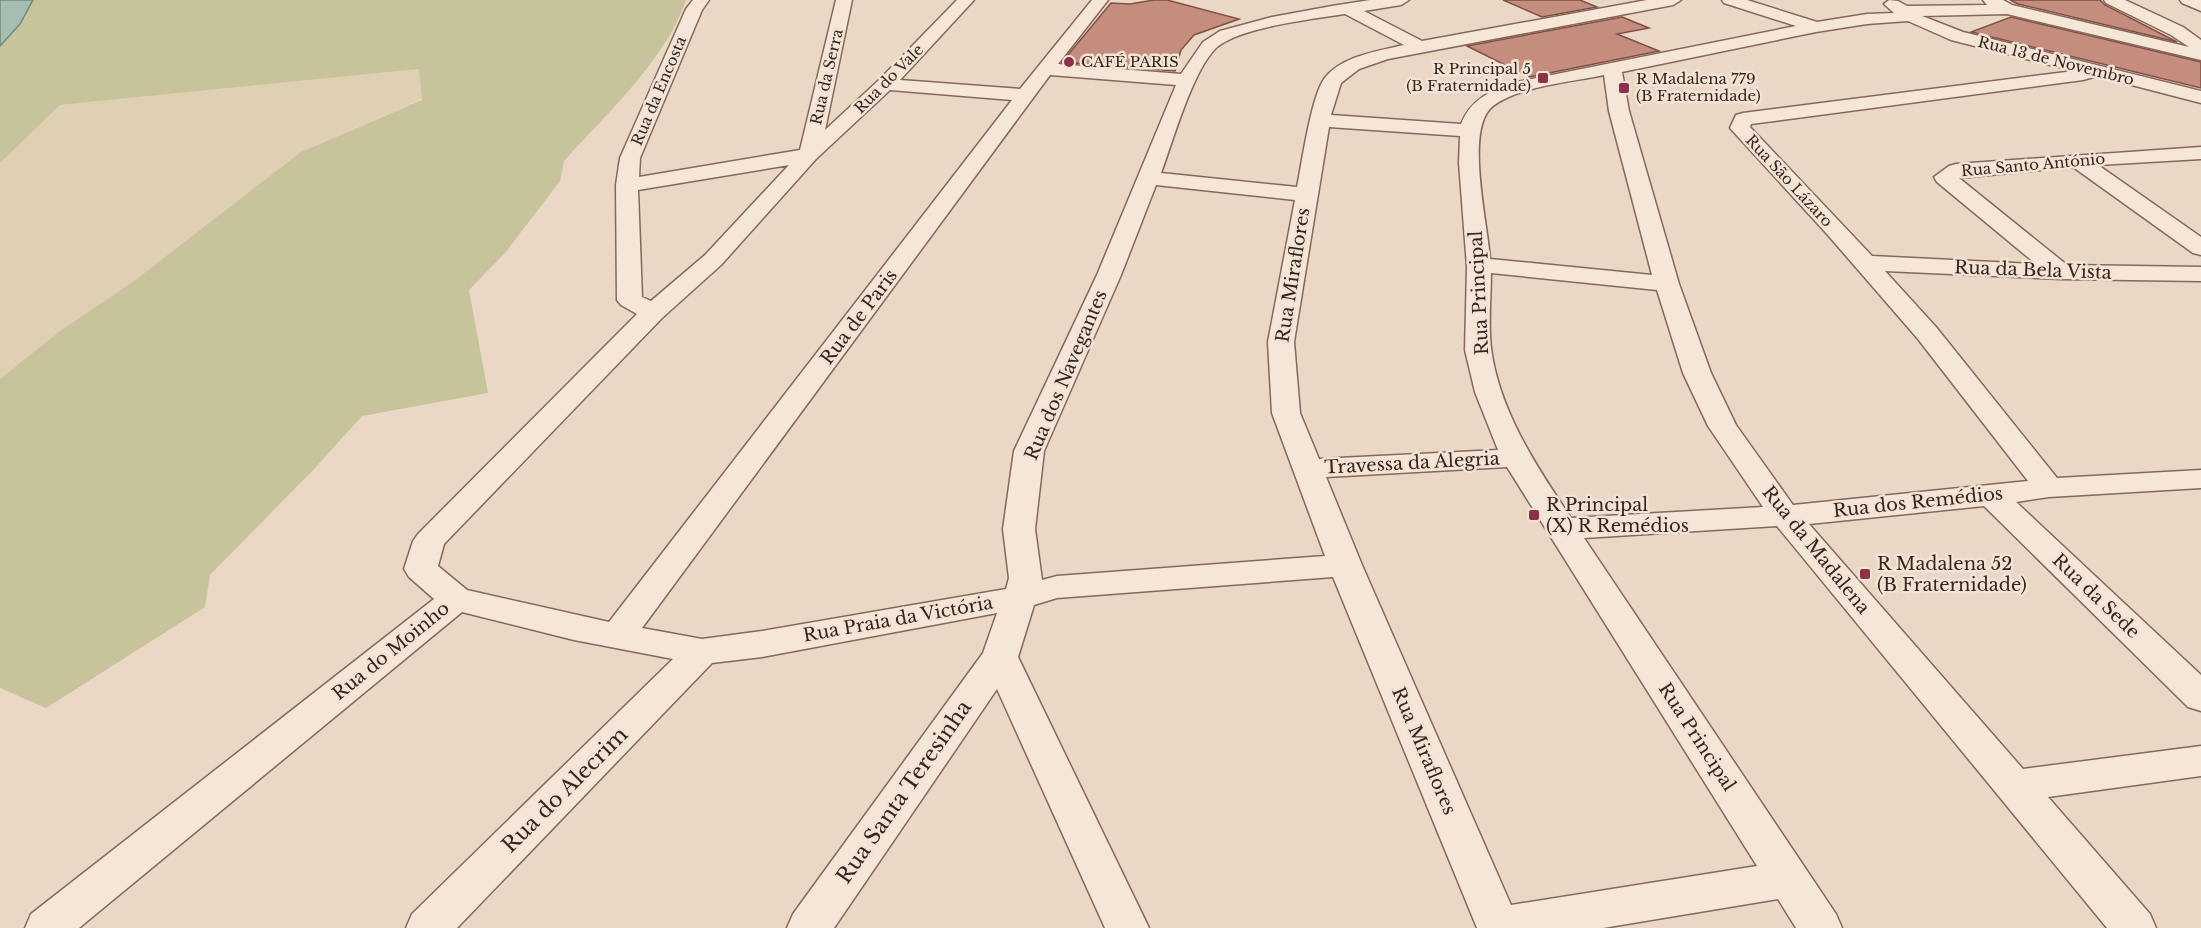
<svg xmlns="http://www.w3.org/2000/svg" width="2201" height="928" font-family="'Libre Baskerville',serif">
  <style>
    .farmland { fill: #dfcfb3 }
    .green { fill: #c7c39a }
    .water { fill: #a6beb2; stroke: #6e8b7e; stroke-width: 1.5 }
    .building { fill: #c58d7e; stroke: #805044; stroke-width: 1.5 }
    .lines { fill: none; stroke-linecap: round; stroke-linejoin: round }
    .minor-casing { stroke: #83695c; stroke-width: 3 }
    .minor { fill: #f6e6d7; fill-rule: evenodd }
    .poi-dot { fill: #8d3246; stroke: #f2e3d4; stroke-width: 2 }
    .labels { text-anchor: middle; stroke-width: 5; stroke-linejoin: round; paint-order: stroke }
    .far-street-label { font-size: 15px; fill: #35251f; stroke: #f2e3d4 }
    .far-poi-label { font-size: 15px; fill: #35251f; stroke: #f2e3d4; text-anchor: start }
    .street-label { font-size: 18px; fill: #35251f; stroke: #f2e3d4 }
    .poi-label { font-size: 18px; fill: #35251f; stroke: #f2e3d4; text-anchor: start }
    .near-street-label { font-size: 21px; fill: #35251f; stroke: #f2e3d4 }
  </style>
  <rect width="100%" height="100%" fill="#ead7c5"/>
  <path class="farmland" d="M 420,69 L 422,99 L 301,152 L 134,281 L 60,331 L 0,379 L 0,163 L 60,105 Z"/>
  <path class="green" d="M 33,0 L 686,0 C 665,61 607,113 564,161 L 560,181 L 505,253 L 469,290 L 488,393 L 362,416 L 315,468 L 210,575 L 205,607 L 46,708 L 0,688 L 0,379 L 60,331 L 134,281 L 301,152 L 422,100 L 419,69 L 60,105 L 0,163 L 0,46 L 20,24 Z"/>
  <path class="water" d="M 0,0 L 33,0 L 20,24 L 0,46 Z"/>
  <path class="building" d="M 1154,0 L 1167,0 L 1239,19 L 1194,35 L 1181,50 L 1175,71 L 1062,62 L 1111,3 L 1130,4 Z
    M 1503,0 L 1580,0 L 1597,7 L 1542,17 Z
    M 2010,0 L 2100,0 L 2105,5 L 2177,42 L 2018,4 Z
    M 1622,17 L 1649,28 L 1617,34 L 1659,51 L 1529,77 L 1467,46 Z
    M 2011,17 L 2201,62 L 2201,88 L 1971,32 Z"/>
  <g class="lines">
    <defs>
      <path id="minor" d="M 693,0 L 709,0 L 702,10 L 640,158 L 639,177 L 800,150 L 836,0 L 852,0 L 825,130 L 879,80 L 957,0 L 974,0 L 900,80 L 1020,89 L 1092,0 L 1108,0 L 1058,64 L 1181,74 L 1203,42 L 1220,31 L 1272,17 L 1332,6 L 1370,0 L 1409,0 L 1401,5 L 1364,11 L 1422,41 L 1647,0 L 1681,0 L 1673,5 L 1388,59 L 1359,69 L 1341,83 L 1331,115 L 1461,124 C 1472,97 1492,91 1517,82 L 1796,26 L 1724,3 L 1722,0 L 1747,0 L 1817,22 L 1867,14 L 1894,13 L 1884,4 L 1889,0 L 1898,1 L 1907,6 L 1987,5 L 1983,0 L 2003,0 L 2012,5 L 2189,47 L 2171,35 L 2106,3 L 2104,0 L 2125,0 L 2183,27 L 2201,40 L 2201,60 L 2007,14 L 1922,16 L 1963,32 L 2201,91 L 2201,103 L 2097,76 L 2083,80 L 1751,124 L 1750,127 L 1872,256 L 2036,264 L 1937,182 L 1934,177 L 1949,166 L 1956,164 L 2201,147 L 2201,159 L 2098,165 L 2201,237 L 2201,255 L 2193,253 L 2073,167 L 1959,178 L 2067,265 L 2201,267 L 2201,281 L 2061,279 L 1885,271 L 1936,327 L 2057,478 L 2201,470 L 2201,488 L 2049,497 L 2016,502 L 2201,675 L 2201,711 L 2188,707 L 1984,506 L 1809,524 L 2023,769 L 2201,746 L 2201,776 L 2048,797 L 2150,914 L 2156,928 L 2107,928 L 1777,526 L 1584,538 L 1836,914 L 1842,928 L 1796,928 L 1778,899 L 1603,928 L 1477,928 L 1333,577 L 1057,598 L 1034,605 L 1018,657 L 1149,928 L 1105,928 L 997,689 L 834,928 L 787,928 L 793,914 L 983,653 L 997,613 L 762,657 L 712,663 L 457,928 L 406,928 L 412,914 L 673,659 L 574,640 L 462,612 L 79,928 L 25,928 L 31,914 L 434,599 L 409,577 L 404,569 L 413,541 L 418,534 L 637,314 L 621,305 L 617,300 L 616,185 L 620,158 L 686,9 ZM 1345,14 L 1404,45 C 1378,51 1341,56 1324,79 C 1311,98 1302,162 1297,187 L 1161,173 C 1173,141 1193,69 1217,47 C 1241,27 1313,19 1345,14 ZM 1908,21 L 1951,40 L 2074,71 L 1743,113 L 1736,115 L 1730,128 L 1827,234 L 1918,339 L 2028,481 L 1793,505 L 1736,425 L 1711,373 L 1679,284 L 1629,111 L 1622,72 L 1816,32 L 1867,24 ZM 1050,75 L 1176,85 L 1097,275 L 1014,451 L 1003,529 L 1009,578 L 1006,589 L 762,631 L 702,639 L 642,628 ZM 1604,75 L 1609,111 L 1652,275 L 1490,259 C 1488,225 1464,128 1493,106 C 1520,86 1571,82 1604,75 ZM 890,90 L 1012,100 L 609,622 L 467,590 L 438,566 L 444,544 L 662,318 L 721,265 L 816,159 ZM 1329,127 L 1460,136 L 1459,163 L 1467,267 L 1465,350 L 1475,392 L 1498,450 L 1319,459 L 1300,413 L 1294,342 ZM 789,165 L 705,255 L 651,301 L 642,297 L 638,190 ZM 1156,185 L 1295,200 L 1268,342 L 1272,413 L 1325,556 L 1057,576 L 1042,580 L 1035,529 L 1044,451 L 1121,275 ZM 1491,273 L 1657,290 L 1683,373 L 1708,426 L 1763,507 L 1571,518 C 1537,467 1499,411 1491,348 C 1488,323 1491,298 1491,273 ZM 1507,467 L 1757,866 L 1511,905 L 1362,565 L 1326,477 Z
        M 2180,0 L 2201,0 L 2201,11 L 2182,3 Z"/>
    </defs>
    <use href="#minor" class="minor-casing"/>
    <use href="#minor" class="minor"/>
  </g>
  <g class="poi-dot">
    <circle cx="1069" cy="62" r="6"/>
    <rect x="1537" y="72" width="12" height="12" rx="3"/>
    <rect x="1618" y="82" width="12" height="12" rx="3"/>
    <rect x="1528" y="509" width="12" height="12" rx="3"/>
    <rect x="1859" y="568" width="12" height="12" rx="3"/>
  </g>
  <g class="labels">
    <g class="far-street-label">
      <text transform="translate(2056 61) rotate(14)" y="5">Rua 13 de Novembro</text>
      <text transform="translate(827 77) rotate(-77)" y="5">Rua da Serra</text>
      <text transform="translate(889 79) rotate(-45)" y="5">Rua do Vale</text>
      <text transform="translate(659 91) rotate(-67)" y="5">Rua da Encosta</text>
      <text transform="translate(2033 165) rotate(-5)" y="5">Rua Santo António</text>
      <text transform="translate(1789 181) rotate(47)" y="5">Rua São Lázaro</text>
    </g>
    <g class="far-poi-label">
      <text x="1081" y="67">CAFÉ PARIS</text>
      <text x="1531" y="74" text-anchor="end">R Principal 5<tspan x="1531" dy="17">(B Fraternidade)</tspan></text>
      <text x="1636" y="84">R Madalena 779<tspan x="1636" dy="17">(B Fraternidade)</tspan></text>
    </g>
    <g class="street-label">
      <text transform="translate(2033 270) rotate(2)" y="6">Rua da Bela Vista</text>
      <text transform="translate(1293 275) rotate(-81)" y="6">Rua Miraflores</text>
      <text transform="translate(1479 293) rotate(-93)" y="6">Rua Principal</text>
      <text transform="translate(859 317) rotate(-53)" y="6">Rua de Paris</text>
      <text transform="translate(1066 375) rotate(-67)" y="6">Rua dos Navegantes</text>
      <text transform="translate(1412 463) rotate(-3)" y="6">Travessa da Alegria</text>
      <text transform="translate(1918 502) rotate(-6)" y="6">Rua dos Remédios</text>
      <text transform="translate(1816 550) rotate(51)" y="6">Rua da Madalena</text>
      <text transform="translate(2096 596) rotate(44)" y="6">Rua da Sede</text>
      <text transform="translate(898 619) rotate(-10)" y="6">Rua Praia da Victória</text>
      <text transform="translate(391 651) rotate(-39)" y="6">Rua do Moinho</text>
      <text transform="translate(1697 737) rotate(57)" y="6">Rua Principal</text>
      <text transform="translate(1424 751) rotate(67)" y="6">Rua Miraflores</text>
    </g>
    <g class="poi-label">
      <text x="1546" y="511">R Principal<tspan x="1546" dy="21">(X) R Remédios</tspan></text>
      <text x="1877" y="570">R Madalena 52<tspan x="1877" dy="21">(B Fraternidade)</tspan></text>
    </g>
    <g class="near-street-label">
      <text transform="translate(565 790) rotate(-45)" y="7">Rua do Alecrim</text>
      <text transform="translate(904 792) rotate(-55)" y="7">Rua Santa Teresinha</text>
    </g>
  </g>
</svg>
